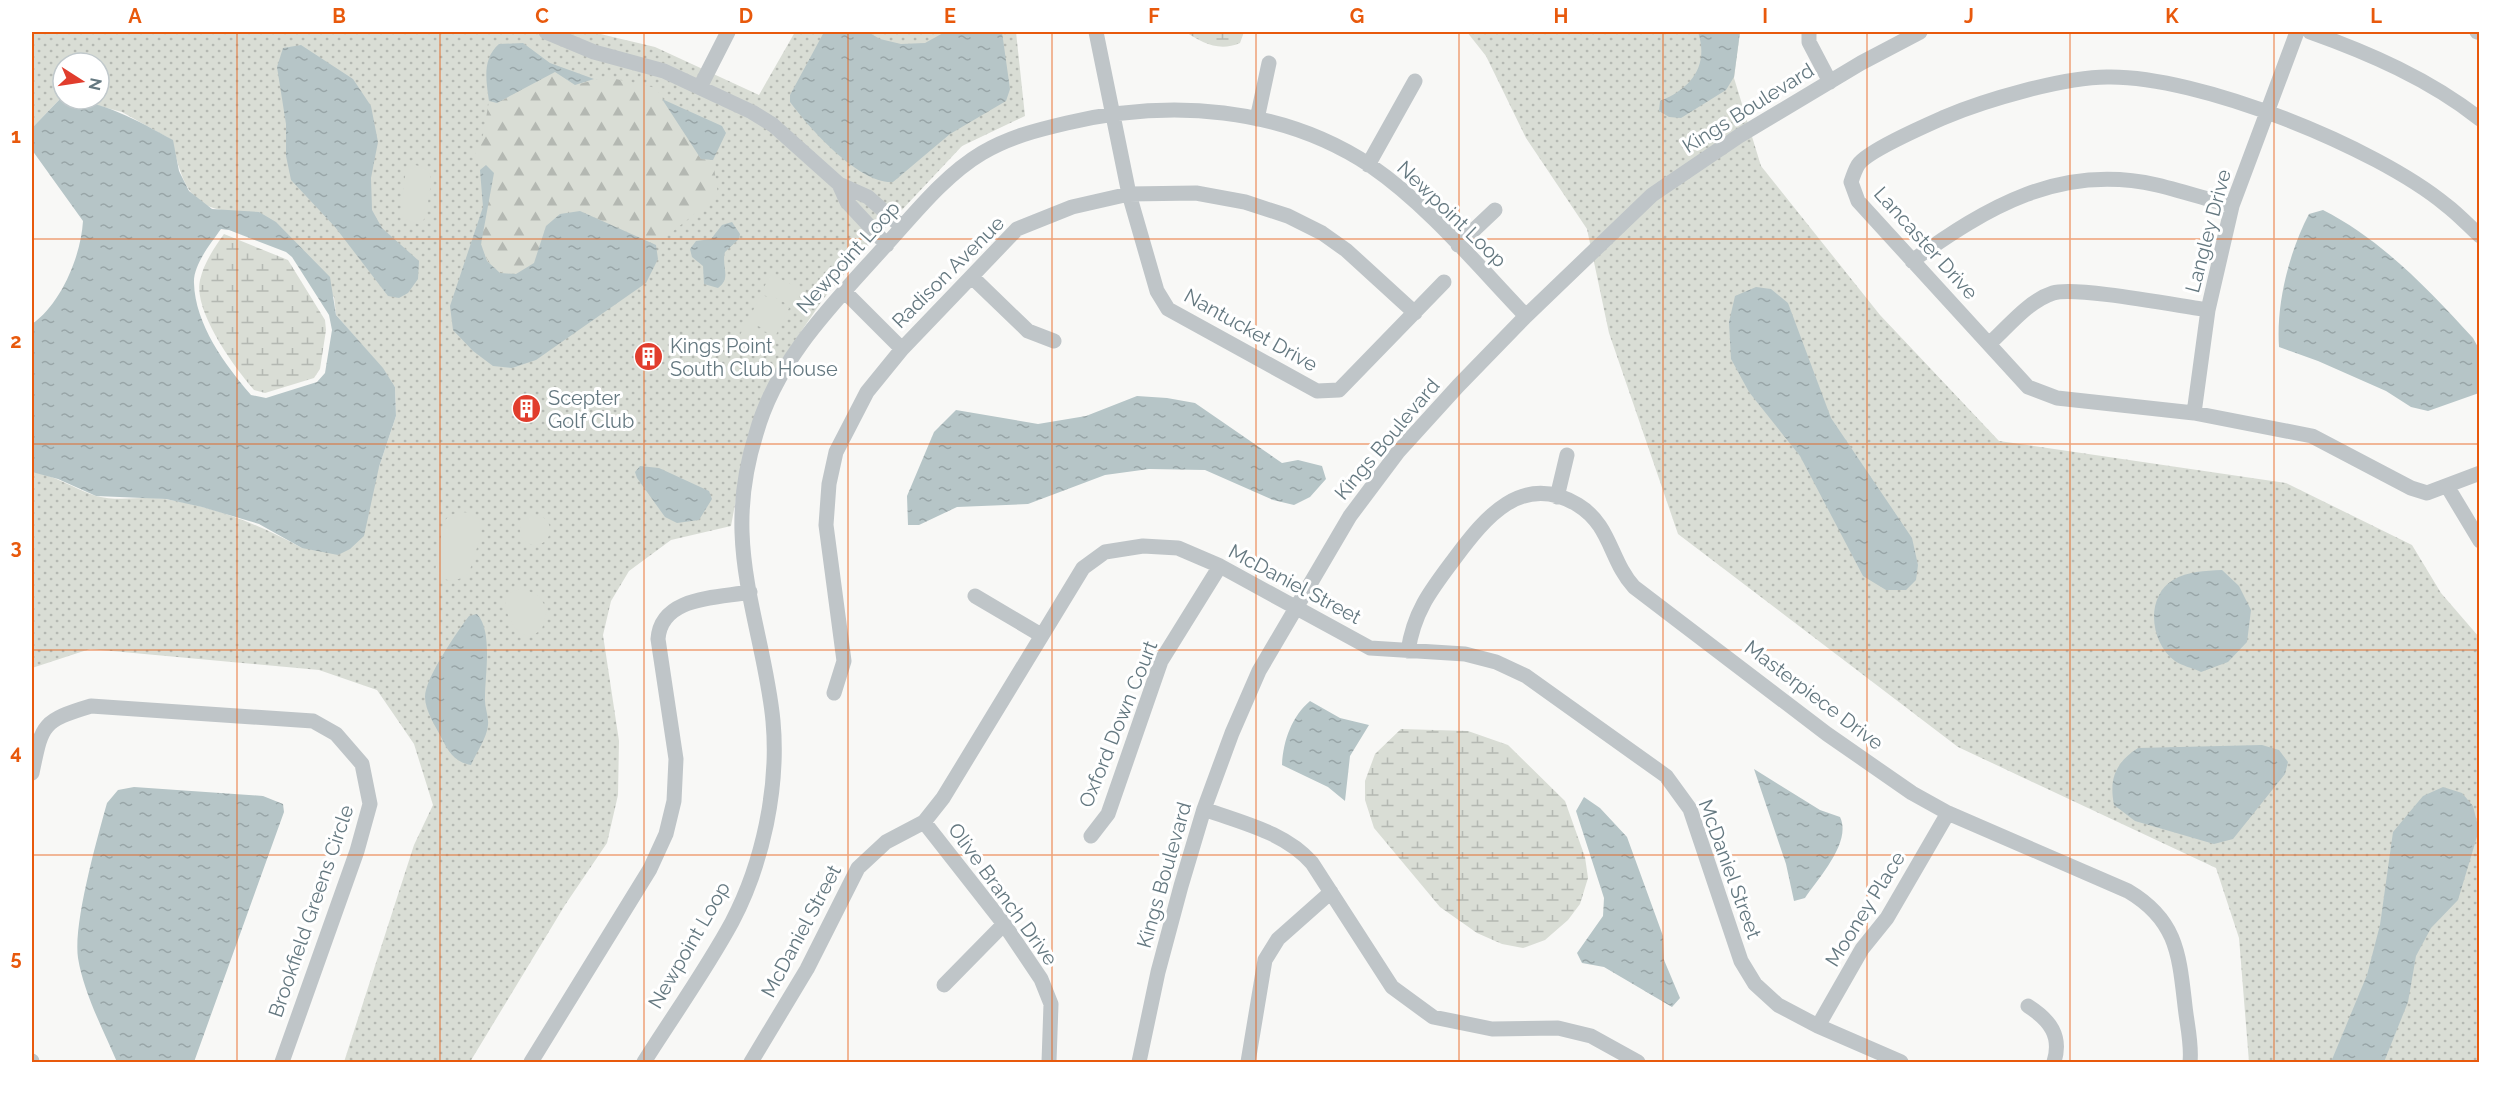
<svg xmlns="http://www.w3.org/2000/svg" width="2511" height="1094" font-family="Raleway,sans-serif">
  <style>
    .grass { fill: url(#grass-dots) }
    .forest { fill: url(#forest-firs) }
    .wetland { fill: url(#wetland-marsh) }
    .pitch { fill: #d9ddd5 }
    .water { fill: url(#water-ripples); fill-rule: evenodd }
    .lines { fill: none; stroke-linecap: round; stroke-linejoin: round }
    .minor { stroke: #bfc5c8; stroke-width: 15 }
    .grid { fill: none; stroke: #e8590c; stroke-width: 1.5; stroke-opacity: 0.55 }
    .labels { text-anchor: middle; stroke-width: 6; stroke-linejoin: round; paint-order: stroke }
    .street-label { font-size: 20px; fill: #647880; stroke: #fff }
    .poi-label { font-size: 20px; fill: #647880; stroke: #fff; text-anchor: start }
    .neatline { fill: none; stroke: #e8590c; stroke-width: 2 }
    .grid-label { font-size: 20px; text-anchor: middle; font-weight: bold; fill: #e8590c }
  </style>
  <defs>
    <pattern id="grass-dots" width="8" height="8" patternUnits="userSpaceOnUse" patternTransform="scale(1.5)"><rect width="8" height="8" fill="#d9ddd5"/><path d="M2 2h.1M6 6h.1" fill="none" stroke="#b4b8b2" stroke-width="1.8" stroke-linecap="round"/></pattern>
    <pattern id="forest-firs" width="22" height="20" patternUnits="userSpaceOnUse" patternTransform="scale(1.5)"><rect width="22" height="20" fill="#d9ddd5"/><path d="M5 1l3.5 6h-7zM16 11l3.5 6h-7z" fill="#b4b8b2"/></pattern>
    <pattern id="wetland-marsh" width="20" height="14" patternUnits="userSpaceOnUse" patternTransform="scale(1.5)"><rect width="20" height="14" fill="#d9ddd5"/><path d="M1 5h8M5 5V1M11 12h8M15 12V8" fill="none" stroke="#b4b8b2"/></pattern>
    <pattern id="water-ripples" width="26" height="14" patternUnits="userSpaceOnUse" patternTransform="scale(1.5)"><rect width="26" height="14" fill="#b6c5c7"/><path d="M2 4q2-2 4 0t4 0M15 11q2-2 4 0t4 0" fill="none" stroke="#98a5a7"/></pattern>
  </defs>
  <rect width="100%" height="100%" fill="#f8f8f6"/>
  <path class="grass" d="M 32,32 L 592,32 L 655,47 L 759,95 L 795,32 L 1016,32 L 1025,116 L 962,146 L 868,246 L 824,298 L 781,361 L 762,402 L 744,456 L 731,526 L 671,540 L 629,571 L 611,601 L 603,635 L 619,741 L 618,795 L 607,843 L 565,905 L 470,1062 L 344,1062 L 414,845 L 433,805 L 414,744 L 377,690 L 319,670 L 90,649 L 32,668 L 32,472 C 55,475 74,489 96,496 C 118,502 142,496 165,499 C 216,507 258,524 302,548 L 379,467 L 396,416 L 395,387 L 382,368 L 336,315 L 334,297 L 259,212 C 197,214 185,199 172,140 L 122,112 L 73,99 L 99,99 L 99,63 L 63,63 L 64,99 L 60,99 L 32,128 Z
    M 1467,32 L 1740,32 L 1734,78 L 1761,166 L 1880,315 L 1999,441 L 2286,483 L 2412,545 L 2441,593 L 2479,637 L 2479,1062 L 2249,1062 L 2239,938 L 2216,868 L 1958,747 L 1678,534 L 1609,333 L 1587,229 L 1526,138 L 1486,56 Z"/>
  <path class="forest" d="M 555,72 L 575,85 L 607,77 L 656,88 L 701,159 L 713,160 L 718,195 L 656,245 L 580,211 L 546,226 C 543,236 540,257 532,264 C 512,284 487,271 482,246 C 479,232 491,189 494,173 L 486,165 L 480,170 L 475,152 L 483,135 L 489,101 L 497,103 Z"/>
  <path class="wetland" d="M 1186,32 L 1244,32 L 1240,43 C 1219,52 1202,43 1186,32 Z
    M 224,234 L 288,260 L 325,320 L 326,330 L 320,369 L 314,378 L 265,393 L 254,390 C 234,367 193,311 200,280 C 204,263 214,248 224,234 Z
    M 1401,729 L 1468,731 L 1508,745 L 1565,801 L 1585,857 L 1588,878 L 1580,904 L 1568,920 L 1545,940 L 1523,948 L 1502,944 L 1477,933 L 1440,907 L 1374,828 L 1365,800 L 1365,781 L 1375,754 Z"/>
  <path class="pitch" d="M 415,165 C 432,168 433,179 429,194 C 427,205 430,219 418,224 L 403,218 L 400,200 L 404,187 L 406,167 Z
    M 771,274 L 802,290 L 793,307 L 762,291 Z
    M 761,294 L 789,308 L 776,335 L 748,321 Z
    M 746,323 L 778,339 L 768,356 L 737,341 Z
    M 461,512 L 472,513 L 479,519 L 481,535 L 469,573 C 458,582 447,583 436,574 C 434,569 442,527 445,521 C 449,514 454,514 461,512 Z
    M520 530a15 15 0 1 1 30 0a15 15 0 1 1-30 0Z
    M 522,588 L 539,596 L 547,609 L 542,629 L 531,637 C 514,635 502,610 506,594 Z"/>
  <path class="water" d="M 824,32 L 868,32 L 880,39 L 901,44 L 925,43 L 945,32 L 1002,32 L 1010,89 L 1006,101 L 950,134 L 893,182 C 859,184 810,129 790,102 L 790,95 Z
    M 1698,32 L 1740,32 L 1734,77 L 1726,90 L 1681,118 L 1669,117 L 1659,111 L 1660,101 C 1692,88 1709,65 1698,32 Z
    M 523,43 L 550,63 L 594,79 L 575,85 L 555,72 L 497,103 L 489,101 C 486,80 482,59 499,44 Z
    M 301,45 L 353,79 L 371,106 L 378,142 L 371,178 L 372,210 L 382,228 L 419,261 L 418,279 L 408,293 L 399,298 L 388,296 L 335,227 L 291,180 L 286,156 L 286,124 L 277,67 L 283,48 Z
    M 60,99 C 101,99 138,121 173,140 L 179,171 L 189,191 L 212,209 L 259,212 L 276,222 L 330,277 L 336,315 L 383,368 L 395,387 L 396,416 L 379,467 L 364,536 L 350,549 L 338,555 L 302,548 L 259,524 L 202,507 L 166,499 L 96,496 L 58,479 L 32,472 L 32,324 C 61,304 81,256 83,221 L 32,150 L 32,128 ZM 221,229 L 229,230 L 286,252 L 292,257 L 329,315 L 332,330 L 325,373 L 317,382 L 266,398 L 251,395 C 225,365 195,324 194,283 C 193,265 211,243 221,229 Z
    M 662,99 L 722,126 L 726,133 L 713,160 L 701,159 Z
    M 486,165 L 494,173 L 481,244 L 487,261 L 500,273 L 516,274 L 534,263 L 546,226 L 560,214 L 580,211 L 656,245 L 658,259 L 646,283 L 536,360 L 512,368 L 493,366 L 473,351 L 453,330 L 450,306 L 483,207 L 480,170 Z
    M 2323,210 C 2382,240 2429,290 2473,338 L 2479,349 L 2479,393 L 2428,411 L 2411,407 L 2386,391 L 2318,361 L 2279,347 C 2276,304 2289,252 2309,214 Z
    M 732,222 L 740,234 L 739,239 L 725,252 C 721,267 732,278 718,288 L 704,284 L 703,266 L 692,257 L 690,249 L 696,241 L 711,239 L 722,225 Z
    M 1756,287 L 1771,289 L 1788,303 L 1831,418 L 1912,538 L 1918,565 L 1916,580 L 1906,590 L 1886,590 L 1863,576 L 1800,456 L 1749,392 L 1731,359 L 1729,322 L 1735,296 Z
    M 1137,396 L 1167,398 L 1195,403 L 1282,463 L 1298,460 L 1322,466 L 1326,479 L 1310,497 L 1294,505 L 1273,500 L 1205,470 L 1149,469 L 1105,475 L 1028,504 L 957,507 L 919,525 L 908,525 L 907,496 L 934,432 L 956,410 L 1038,424 L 1086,416 Z
    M 640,466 L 659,468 L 709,491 L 712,499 L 699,520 L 677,523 L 665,517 L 637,478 L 635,472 Z
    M 2222,570 L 2239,586 L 2251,610 L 2247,642 L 2228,662 L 2201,672 C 2193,668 2182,666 2175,661 C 2150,643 2145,597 2173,580 C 2188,571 2205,571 2222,570 Z
    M 477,614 C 493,631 485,675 485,697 C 484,706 489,716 488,725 C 487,738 476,753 471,765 C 455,762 449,753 442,739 C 436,727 425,711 425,697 C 425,678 457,632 469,616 Z
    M 1310,701 L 1340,718 L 1369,725 L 1350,756 L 1345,801 L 1328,787 L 1282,765 C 1283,741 1292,716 1310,701 Z
    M 2262,745 L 2279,750 L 2288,762 L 2285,774 L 2233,839 L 2214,844 L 2135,821 L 2114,805 C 2109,779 2115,763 2138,748 Z
    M 1754,769 L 1820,810 L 1840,817 C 1852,842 1819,877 1805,898 L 1794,901 L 1786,864 Z
    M 134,787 L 263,796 L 283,804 L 284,812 L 194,1062 L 117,1062 C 103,1029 84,994 78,958 C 73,924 97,839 107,803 L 118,790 Z
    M 2443,787 L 2462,793 L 2473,806 L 2479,830 L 2458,900 L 2431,928 L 2416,956 L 2408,1002 L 2384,1062 L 2331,1062 L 2367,975 L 2380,925 L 2393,832 L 2423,796 Z
    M 1584,797 L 1600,808 L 1627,837 L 1663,936 L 1664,960 L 1680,998 L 1672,1007 L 1604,967 L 1582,963 L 1577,953 L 1603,916 L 1604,898 L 1576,811 Z"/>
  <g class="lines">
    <path class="minor" d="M 546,32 L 594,52 L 664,71 L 752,112 L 773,125 L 839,184 L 868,197 L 902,227
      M 1096,32 L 1129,194 L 1157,291 L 1168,309 L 1317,391 L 1339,390 L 1444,282
      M 1809,32 L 1809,42 L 1830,82
      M 2310,32 C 2369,53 2429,79 2480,119
      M 2477,32 L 2480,33
      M 700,87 L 728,32
      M 1257,119 L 1269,63
      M 1368,165 L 1415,81
      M 839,184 L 847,202 L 887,245
      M 2480,236 C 2469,226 2458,214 2446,205 C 2376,147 2198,75 2107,77 C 2064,77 1985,100 1945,117 C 1927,125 1867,151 1858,165 C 1855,170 1853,176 1851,182 L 1858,201 L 2028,387 L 2057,398 L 2194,413 L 2312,436 L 2411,488 L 2427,493 L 2480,473
      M 1458,245 L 1495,210
      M 1912,261 C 1987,207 2060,163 2157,185 C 2182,191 2207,199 2232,206
      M 972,277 L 1028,331 L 1054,341
      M 844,291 L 902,349
      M 1989,344 C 2008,327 2028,301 2053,293 C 2076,286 2179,306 2208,310
      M 2194,413 L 2208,310 L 2232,206 L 2297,32
      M 2447,486 L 2480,541
      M 1557,497 L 1567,455
      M 975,596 L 1041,635
      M 1408,651 C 1414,611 1431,590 1455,558 C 1485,518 1522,471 1578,505 C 1611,525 1610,561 1634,587 L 1827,734 L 1912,793 L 1948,813 L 2128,891 C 2177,920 2179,954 2185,1006 C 2187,1025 2192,1044 2190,1062
      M 834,693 L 844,661 L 826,525 L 829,484 L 836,452 L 867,392 L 902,349 L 1017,229 L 1072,207 L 1129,194 L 1196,193 L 1245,202 L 1288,216 L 1322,233 L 1346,250 L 1415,313
      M 32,773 C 42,725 41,721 91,706 L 313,721 L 336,734 L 362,764 L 370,804 L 357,851 L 282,1062
      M 1204,809 C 1242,823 1285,832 1312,863 L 1392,987 L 1433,1017 L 1492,1029 L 1558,1028 L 1591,1036 L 1638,1062
      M 924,822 L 1004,924 L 1041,979 L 1051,1004 L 1049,1062
      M 1091,836 L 1108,814 L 1161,661 L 1220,566
      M 944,985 L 1004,924
      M 2028,1006 C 2050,1020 2062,1036 2054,1062
      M 1818,1026 L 1862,949 L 1887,918 L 1948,813
      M 32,1061 L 32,1062
      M 531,1062 L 650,869 L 666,834 L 674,801 L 676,759 L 658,639 C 661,596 717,598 750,592
      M 644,1062 C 673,1016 706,970 732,922 C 763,863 779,787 773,721 C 767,657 744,596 742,532 C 741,499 746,466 756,434 C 777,358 835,302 886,245 C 915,213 945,175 982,153 C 1009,137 1037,130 1067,123 C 1169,99 1281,106 1371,166 C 1429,206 1477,265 1526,316
      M 751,1062 L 807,969 L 858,868 L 886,842 L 924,822 L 943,798 L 1083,568 L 1105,552 L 1143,546 L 1178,548 L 1220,566 L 1370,648 L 1465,654 L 1496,662 L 1526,676 L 1666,776 L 1690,809 L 1741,961 L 1755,984 L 1778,1005 L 1818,1026 L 1901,1062
      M 1139,1062 L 1158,972 L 1181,886 L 1204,809 L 1232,733 L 1259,671 L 1350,516 L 1398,452 L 1458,386 L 1526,316 L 1652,195 L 1739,136 L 1861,63 L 1920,32
      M 1248,1062 L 1265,960 L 1278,939 L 1331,892"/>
  </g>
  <path class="grid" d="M 237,32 L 237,1062M 440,32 L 440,1062M 644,32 L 644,1062M 848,32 L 848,1062M 1052,32 L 1052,1062M 1256,32 L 1256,1062M 1459,32 L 1459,1062M 1663,32 L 1663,1062M 1867,32 L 1867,1062M 2070,32 L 2070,1062M 2274,32 L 2274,1062M 32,239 L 2480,239M 32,444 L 2480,444M 32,650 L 2480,650M 32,855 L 2480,855"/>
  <defs>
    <symbol id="building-disc" viewBox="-11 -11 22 22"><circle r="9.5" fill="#e13d2d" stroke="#fff"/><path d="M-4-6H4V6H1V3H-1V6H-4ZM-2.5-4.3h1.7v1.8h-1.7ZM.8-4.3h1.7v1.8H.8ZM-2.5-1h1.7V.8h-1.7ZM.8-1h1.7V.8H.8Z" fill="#fff"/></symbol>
  </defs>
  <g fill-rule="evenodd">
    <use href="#building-disc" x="632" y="340" width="33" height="33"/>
    <use href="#building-disc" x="510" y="392" width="33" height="33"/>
  </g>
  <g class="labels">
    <g class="street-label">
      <text transform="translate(1748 108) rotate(-32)" y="7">Kings Boulevard</text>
      <text transform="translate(1452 214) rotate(44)" y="7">Newpoint Loop</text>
      <text transform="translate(2208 231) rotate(-75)" y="7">Langley Drive</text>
      <text transform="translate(1926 243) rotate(48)" y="7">Lancaster Drive</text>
      <text transform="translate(848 257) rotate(-48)" y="7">Newpoint Loop</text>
      <text transform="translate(948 272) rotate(-45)" y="7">Radison Avenue</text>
      <text transform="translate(1251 330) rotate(29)" y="7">Nantucket Drive</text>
      <text transform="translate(1387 439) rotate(-50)" y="7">Kings Boulevard</text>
      <text transform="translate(1295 584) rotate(28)" y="7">McDaniel Street</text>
      <text transform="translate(1814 695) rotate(37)" y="7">Masterpiece Drive</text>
      <text transform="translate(1118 724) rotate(-68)" y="7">Oxford Down Court</text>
      <text transform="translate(1730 869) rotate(70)" y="7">McDaniel Street</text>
      <text transform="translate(1164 875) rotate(-74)" y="7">Kings Boulevard</text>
      <text transform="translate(1003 894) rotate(54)" y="7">Olive Branch Drive</text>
      <text transform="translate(1865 909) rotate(-58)" y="7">Mooney Place</text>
      <text transform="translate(311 911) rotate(-71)" y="7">Brookfield Greens Circle</text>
      <text transform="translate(801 931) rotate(-62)" y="7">McDaniel Street</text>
      <text transform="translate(689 945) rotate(-60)" y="7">Newpoint Loop</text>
    </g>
    <g class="poi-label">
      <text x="670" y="353">Kings Point<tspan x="670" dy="23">South Club House</tspan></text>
      <text x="548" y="405">Scepter<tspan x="548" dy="23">Golf Club</tspan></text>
    </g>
  </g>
  <rect width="2511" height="1094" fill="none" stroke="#ffffff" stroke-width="66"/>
  <g transform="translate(81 81) rotate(102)"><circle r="28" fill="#ffffff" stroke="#c1c9cc" stroke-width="1.5"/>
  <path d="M0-4.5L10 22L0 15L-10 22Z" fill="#e13d2d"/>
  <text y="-9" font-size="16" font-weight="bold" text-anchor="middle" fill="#647880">N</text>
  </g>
  <rect x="33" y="33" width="2445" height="1028" class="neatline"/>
  <g class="grid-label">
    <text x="135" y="23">A</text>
    <text x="339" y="23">B</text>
    <text x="542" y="23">C</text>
    <text x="746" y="23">D</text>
    <text x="950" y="23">E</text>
    <text x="1154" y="23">F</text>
    <text x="1357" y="23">G</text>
    <text x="1561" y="23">H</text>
    <text x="1765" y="23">I</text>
    <text x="1969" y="23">J</text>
    <text x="2172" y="23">K</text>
    <text x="2376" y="23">L</text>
    <text x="16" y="143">1</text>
    <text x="16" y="348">2</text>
    <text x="16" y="554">3</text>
    <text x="16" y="759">4</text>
    <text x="16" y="965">5</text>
  </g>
</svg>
